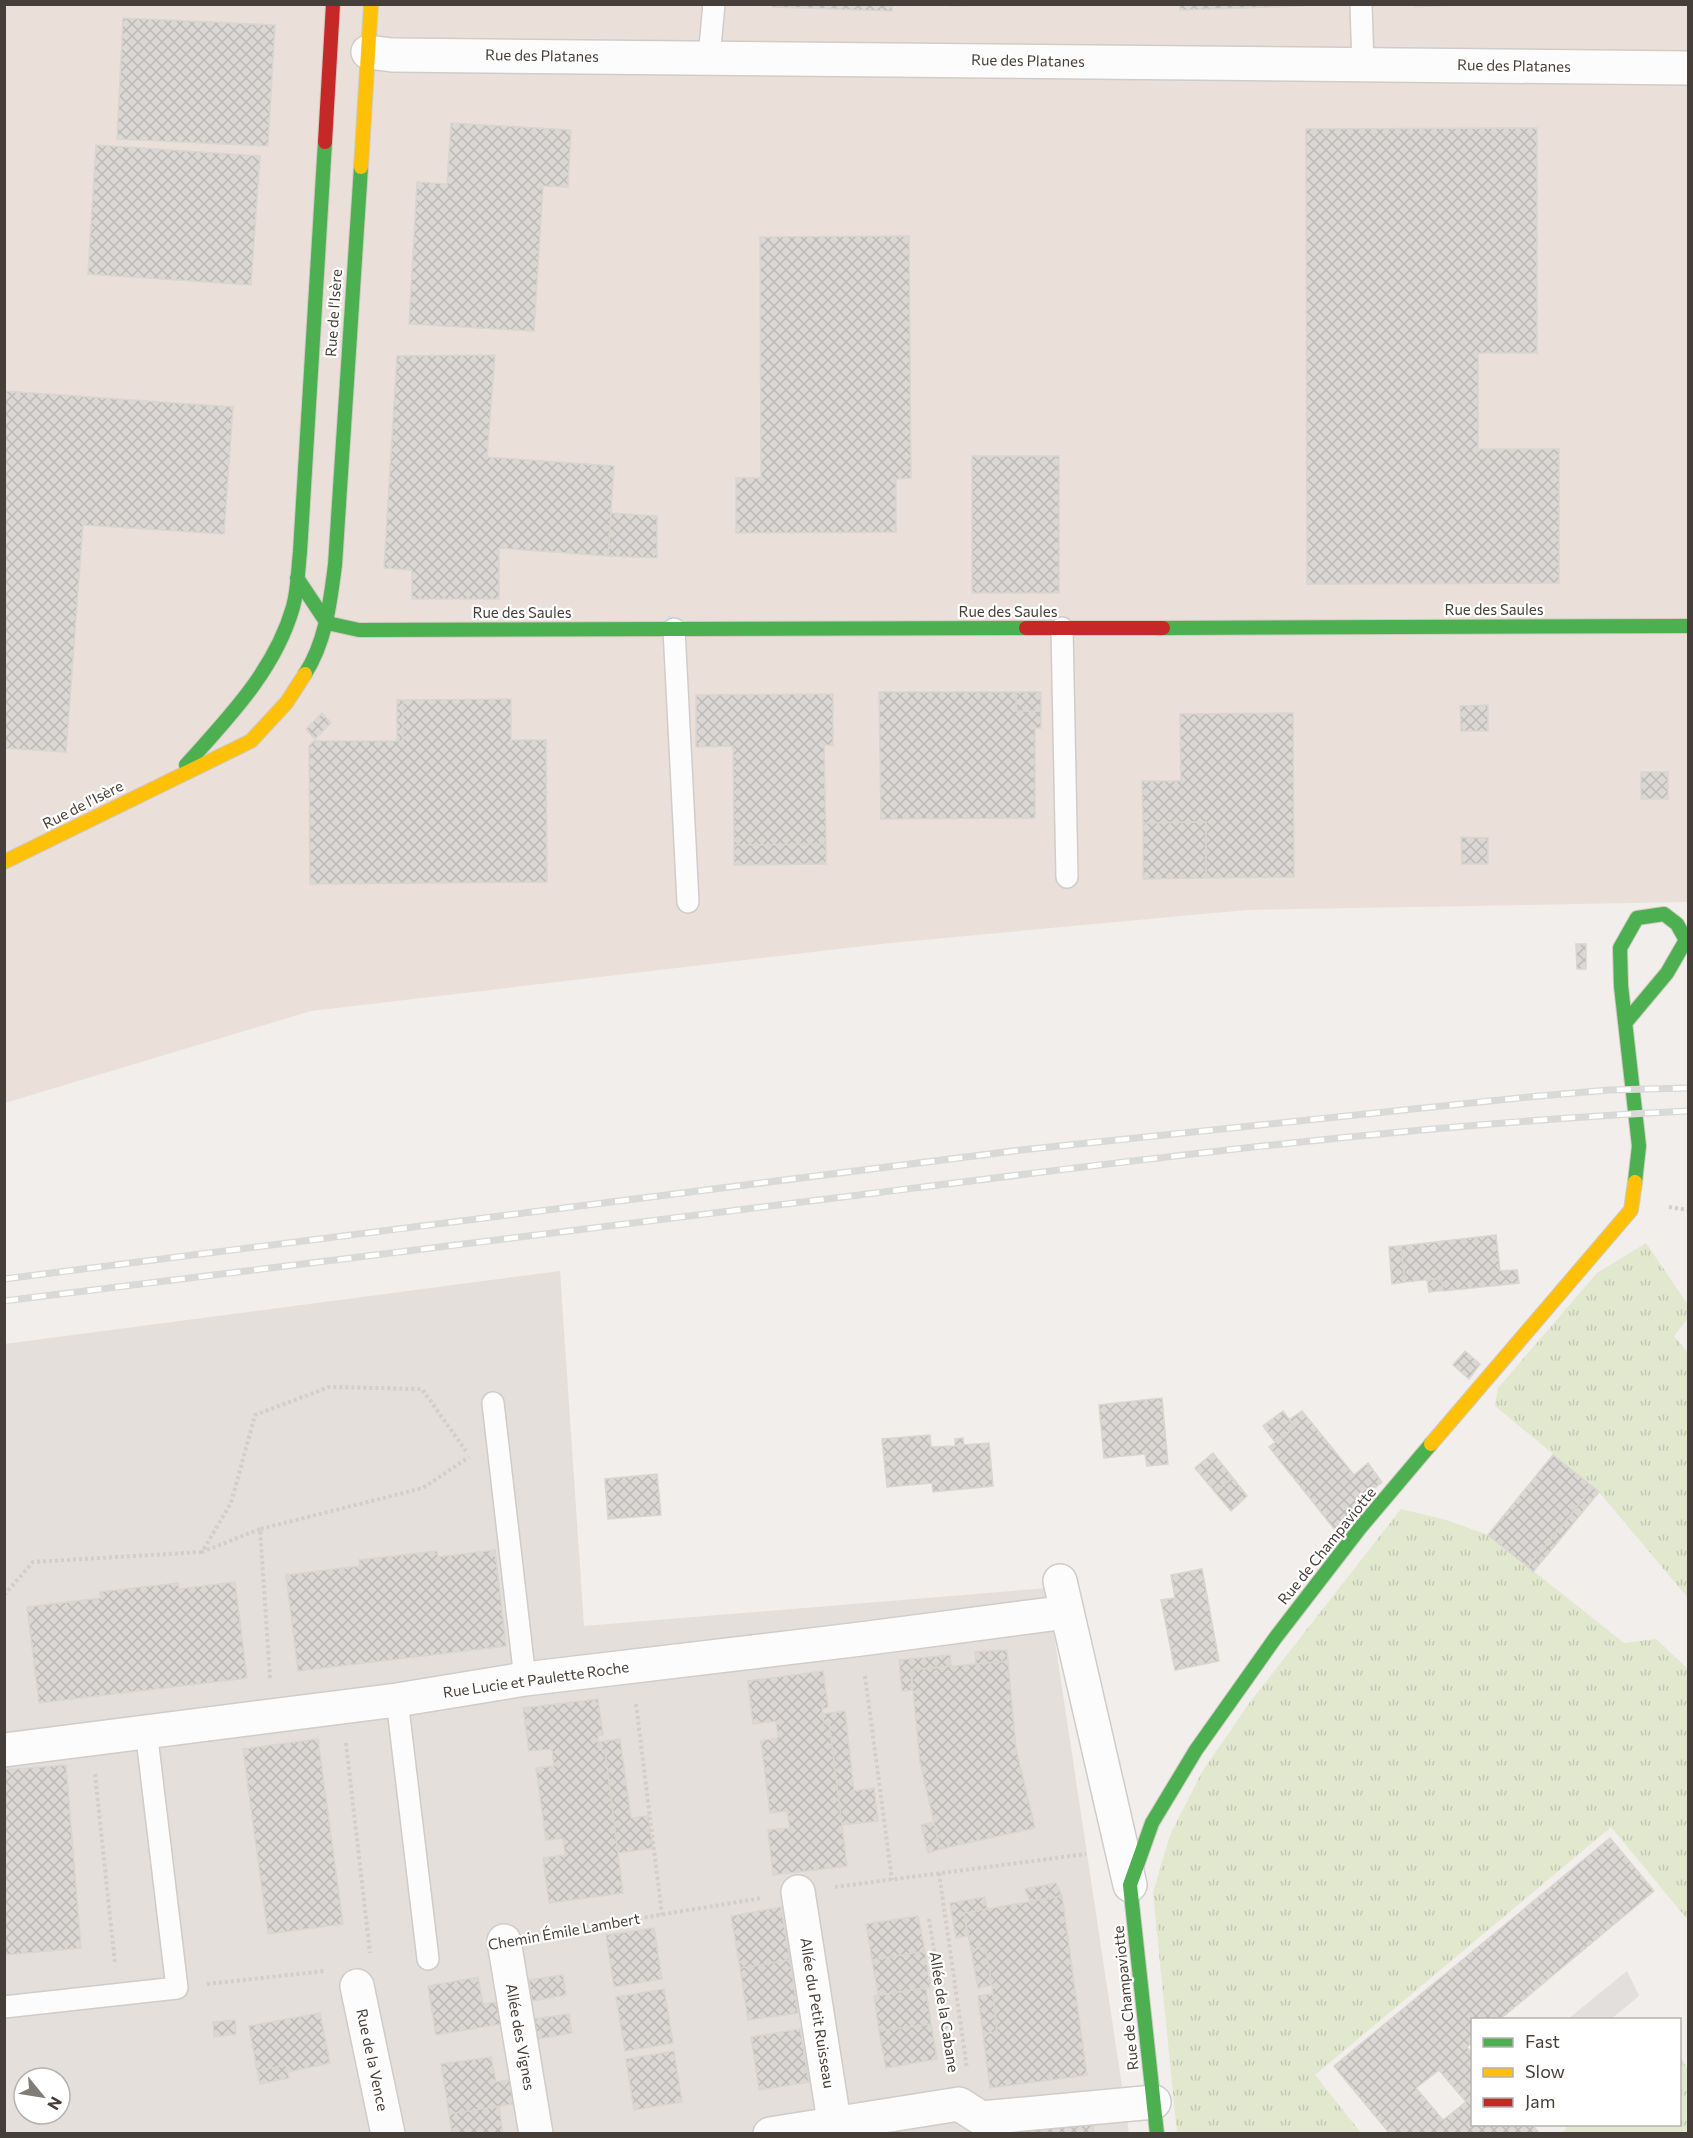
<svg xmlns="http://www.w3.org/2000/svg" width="1693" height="2138" font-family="Commissioner,sans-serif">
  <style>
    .residential { fill: #e4dfda; fill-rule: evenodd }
    .commercial { fill: #ebe0d9 }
    .grass { fill: url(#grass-tufts) }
    .parking { fill: #e2dfdc }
    .building { fill: url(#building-cross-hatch); stroke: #d9d5d1; stroke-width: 1.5; fill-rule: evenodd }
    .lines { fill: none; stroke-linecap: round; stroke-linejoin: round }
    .lane-casing { stroke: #cfccc9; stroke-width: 24 }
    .street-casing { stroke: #cfccc9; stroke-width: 36 }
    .fast-casing { stroke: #cfcac3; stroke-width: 16 }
    .slow-casing { stroke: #cfcac3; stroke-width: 16 }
    .jam-casing { stroke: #cfcac3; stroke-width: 16 }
    .path { stroke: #d1cecb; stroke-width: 4; stroke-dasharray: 3 3; stroke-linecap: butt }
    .lane { stroke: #fdfcfc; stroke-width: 21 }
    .street { stroke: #fdfcfc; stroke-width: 33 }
    .fast { stroke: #4caf50; stroke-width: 14 }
    .slow { stroke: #ffc107; stroke-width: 14 }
    .jam { stroke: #c62828; stroke-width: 14 }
    .rail-casing { stroke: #d9d9d8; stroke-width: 7 }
    .rail { stroke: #fff; stroke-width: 4.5; stroke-dasharray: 14; stroke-linecap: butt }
    .labels { text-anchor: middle; stroke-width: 4.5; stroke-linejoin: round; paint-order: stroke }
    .street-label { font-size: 15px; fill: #463e38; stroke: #fff }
  </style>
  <defs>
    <pattern id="grass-tufts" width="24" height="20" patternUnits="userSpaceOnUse" patternTransform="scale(1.5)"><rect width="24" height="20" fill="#e2e8ce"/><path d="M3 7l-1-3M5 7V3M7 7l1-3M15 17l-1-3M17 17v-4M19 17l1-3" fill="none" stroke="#c3c8b2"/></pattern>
    <pattern id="building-cross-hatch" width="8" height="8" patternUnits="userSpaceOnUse" patternTransform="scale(1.5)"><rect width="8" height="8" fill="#dad7d4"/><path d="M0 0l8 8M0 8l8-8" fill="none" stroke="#bcbab7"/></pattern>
  </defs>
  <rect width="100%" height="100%" fill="#f1eeeb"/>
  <path class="residential" d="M 560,1271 L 584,1626 L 1047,1588 L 1129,2133 L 5,2133 L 4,1344 ZM 24,2078 L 60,2078 L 60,2114 L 24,2114 Z"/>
  <path class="commercial" d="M 5,5 L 1688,5 L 1688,902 L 1247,910 L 890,943 L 311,1011 L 5,1103 Z"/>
  <path class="grass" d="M 1646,1243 L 1688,1305 L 1688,1318 L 1674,1336 L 1688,1353 L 1688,1598 L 1599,1492 L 1495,1406 L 1498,1388 L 1597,1273 Z
    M 1401,1509 L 1446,1520 L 1488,1535 L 1624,1643 L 1656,1639 L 1688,1669 L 1688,1918 L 1687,1919 L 1611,1827 L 1315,2075 L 1361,2133 L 1177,2133 L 1153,1893 L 1170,1835 L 1202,1772 L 1250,1702 Z
    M 1680,2057 L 1688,2069 L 1688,2133 L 1563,2133 L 1568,2125 L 1680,2124 Z"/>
  <path class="parking" d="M 1627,1971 L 1639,1996 L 1611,2019 L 1568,2019 Z"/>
  <path class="building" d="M 772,4 L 892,4 L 892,11 L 772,7 Z
    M 951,4 L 1013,4 L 951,6 Z
    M 1180,4 L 1303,4 L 1303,6 L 1180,10 Z
    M 1415,4 L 1472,4 L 1416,7 Z
    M 123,18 L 275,25 L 268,146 L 117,139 Z
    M 451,123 L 571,130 L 568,187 L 543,186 L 534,331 L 409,324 L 417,182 L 447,184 Z
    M 1537,128 L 1537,353 L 1478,353 L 1478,449 L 1559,449 L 1559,583 L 1307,584 L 1306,129 Z
    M 96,145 L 260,156 L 251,285 L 88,274 Z
    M 909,236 L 911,478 L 896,479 L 896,532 L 736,533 L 736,478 L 761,478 L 760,237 Z
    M 495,355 L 487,457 L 614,466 L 608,556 L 499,548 L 499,599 L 412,599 L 412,570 L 384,568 L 397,356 Z
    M 4,391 L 233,407 L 224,534 L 83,525 L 66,752 L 4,748 Z
    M 972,456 L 1059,456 L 1059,593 L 972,593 Z
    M 611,513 L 657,516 L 657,558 L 608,556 Z
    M 879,692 L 1016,692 L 1016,711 L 1041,711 L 1041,728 L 1035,728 L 1035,818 L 881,819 Z
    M 1016,692 L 1041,692 L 1041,711 L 1016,711 Z
    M 833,694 L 833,745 L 824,745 L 826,844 L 734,845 L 733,746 L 696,747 L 696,695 Z
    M 511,699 L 511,740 L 546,740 L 547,882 L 310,884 L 309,746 L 314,741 L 403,741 L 403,700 Z
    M 397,700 L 403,700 L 403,741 L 397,741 Z
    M 1488,705 L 1488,731 L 1461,731 L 1460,706 Z
    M 322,713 L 331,723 L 315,739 L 306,729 Z
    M 1293,713 L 1294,877 L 1206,878 L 1206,822 L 1143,823 L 1142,781 L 1181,781 L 1180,714 Z
    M 1641,772 L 1668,772 L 1668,799 L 1641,799 Z
    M 1206,822 L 1206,878 L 1143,879 L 1143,823 Z
    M 1461,837 L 1488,838 L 1488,864 L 1462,864 Z
    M 826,844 L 826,864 L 734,865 L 734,845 Z
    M 1576,944 L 1586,944 L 1586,969 L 1577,969 Z
    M 1496,1235 L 1500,1271 L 1517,1270 L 1519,1283 L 1443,1291 L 1441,1278 L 1405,1282 L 1401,1246 Z
    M 1401,1246 L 1405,1282 L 1392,1284 L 1389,1247 Z
    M 1441,1278 L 1443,1290 L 1429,1292 L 1427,1280 Z
    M 1465,1351 L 1480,1364 L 1469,1379 L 1453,1365 Z
    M 1162,1398 L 1168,1464 L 1147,1466 L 1145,1454 L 1104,1458 L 1099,1405 Z
    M 1283,1411 L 1295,1427 L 1275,1442 L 1263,1426 Z
    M 1302,1411 L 1354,1475 L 1368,1463 L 1382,1482 L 1368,1493 L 1372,1498 L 1340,1536 L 1269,1447 L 1295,1427 L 1289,1420 Z
    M 930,1435 L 931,1447 L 955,1446 L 955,1439 L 963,1438 L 964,1445 L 989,1443 L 993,1486 L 933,1492 L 932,1483 L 887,1487 L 882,1439 Z
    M 1213,1453 L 1233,1478 L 1215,1492 L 1195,1468 Z
    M 1553,1455 L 1593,1487 L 1528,1567 L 1488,1535 Z
    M 657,1474 L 661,1515 L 608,1519 L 605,1479 Z
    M 1233,1478 L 1247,1496 L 1231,1511 L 1215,1492 Z
    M 1593,1487 L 1599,1492 L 1533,1572 L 1528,1567 Z
    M 495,1550 L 506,1646 L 298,1671 L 286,1575 L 360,1566 L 359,1560 L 437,1551 L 438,1557 Z
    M 1202,1569 L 1219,1661 L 1175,1670 L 1161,1600 L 1175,1598 L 1171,1575 Z
    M 235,1582 L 247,1678 L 39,1703 L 27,1607 L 101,1598 L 100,1592 L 178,1583 L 179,1589 Z
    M 1007,1650 L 1008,1661 L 976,1664 L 975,1652 Z
    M 950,1655 L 951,1666 L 911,1670 L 912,1690 L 902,1691 L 899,1660 Z
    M 1008,1661 L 1016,1749 L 1035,1828 L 940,1849 L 920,1762 L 911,1670 Z
    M 823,1671 L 828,1707 L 822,1709 L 824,1723 L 829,1722 L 847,1866 L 773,1875 L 768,1830 L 790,1828 L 787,1811 L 770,1813 L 761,1741 L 778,1738 L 776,1721 L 753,1724 L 748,1681 Z
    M 598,1699 L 603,1735 L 598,1735 L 599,1750 L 605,1750 L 623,1893 L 549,1903 L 543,1858 L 565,1855 L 563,1838 L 546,1840 L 536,1768 L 554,1766 L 552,1749 L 529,1751 L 523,1708 Z
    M 845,1711 L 854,1791 L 874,1788 L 878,1821 L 842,1825 L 829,1722 L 824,1723 L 822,1714 Z
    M 318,1739 L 343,1924 L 268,1934 L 243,1749 Z
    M 620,1739 L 631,1818 L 648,1816 L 653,1848 L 618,1853 L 605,1750 L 599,1750 L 598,1742 Z
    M 66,1765 L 81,1948 L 4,1955 L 4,1770 Z
    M 934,1822 L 940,1849 L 928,1853 L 921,1825 Z
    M 1610,1838 L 1654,1891 L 1499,2020 L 1472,2020 L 1472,2042 L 1467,2047 L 1472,2054 L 1472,2124 L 1532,2124 L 1539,2133 L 1390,2134 L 1334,2066 ZM 1439,2070 L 1466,2102 L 1443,2120 L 1416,2088 Z
    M 1056,1883 L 1062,1896 L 1030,1901 L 1025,1889 Z
    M 1062,1896 L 1087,2075 L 990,2088 L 983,2034 L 997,2032 L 992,1985 L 985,1947 L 971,1950 L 964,1913 Z
    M 985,1897 L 987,1909 L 964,1913 L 968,1936 L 956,1938 L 950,1903 Z
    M 781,1907 L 790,1960 L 740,1968 L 731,1916 Z
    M 918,1916 L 925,1951 L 872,1960 L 866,1924 Z
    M 654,1928 L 662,1979 L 614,1987 L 606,1935 Z
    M 985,1947 L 992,1985 L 978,1988 L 971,1950 Z
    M 925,1951 L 930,1987 L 878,1995 L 872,1960 Z
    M 790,1960 L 798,2013 L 748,2020 L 740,1968 Z
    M 563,1975 L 566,1995 L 532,2001 L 529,1980 Z
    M 478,1977 L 483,2004 L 497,2002 L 501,2024 L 436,2035 L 428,1986 Z
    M 926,1988 L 931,2024 L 879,2031 L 874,1996 Z
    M 664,1989 L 673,2043 L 625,2051 L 616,1997 Z
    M 993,1994 L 997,2032 L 983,2034 L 978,1996 Z
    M 320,2013 L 330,2063 L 288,2072 L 286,2065 L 257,2071 L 249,2026 Z
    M 569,2014 L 572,2033 L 538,2039 L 534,2019 Z
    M 235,2020 L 236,2034 L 214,2037 L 213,2022 Z
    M 931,2024 L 937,2059 L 886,2068 L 879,2031 Z
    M 800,2029 L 809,2082 L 759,2090 L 751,2037 Z
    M 674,2051 L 682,2102 L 634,2110 L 626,2059 Z
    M 491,2057 L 496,2082 L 510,2080 L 514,2104 L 449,2114 L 441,2064 Z
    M 286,2065 L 289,2078 L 260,2084 L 257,2071 Z
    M 499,2106 L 503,2134 L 452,2134 L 449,2114 Z
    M 1092,2120 L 1094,2134 L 1016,2134 L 1016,2130 Z"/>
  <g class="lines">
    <defs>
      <path id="lane" d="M 1361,4 L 1363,65
        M 709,57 L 714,4
        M 1062,628 L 1067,877
        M 674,629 L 688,902
        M 493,1403 L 525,1679
        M 397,1700 L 428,1959
        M 4,2007 L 177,1988 L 146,1730"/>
      <path id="street" d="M 368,52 L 392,55 L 1688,68
        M 1060,1581 L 1130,1885
        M 4,1750 L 397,1700 L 525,1679 L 861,1639 L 1067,1612
        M 798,1892 L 836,2134
        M 504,1941 L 536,2134
        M 357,1986 L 388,2134
        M 770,2134 L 959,2104 L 981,2118 L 1154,2102"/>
      <path id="fast" d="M 297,578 L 327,623 L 359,630 L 1026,628
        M 1163,628 L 1688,626
        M 305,674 C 326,641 330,603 335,565 L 361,167
        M 186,765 C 229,717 275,670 293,607 C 298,589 298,570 300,552 L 325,142
        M 1626,1022 L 1667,973 L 1686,940 L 1677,924 L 1664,914 L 1637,918 L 1620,948 L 1621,986 L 1639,1146 L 1635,1182
        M 1157,2134 L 1130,1885 L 1152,1823 L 1196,1750 L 1276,1637 L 1360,1528 L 1431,1444"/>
      <path id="slow" d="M 361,167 L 371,4
        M 4,862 L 251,741 L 287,702 L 305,674
        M 1431,1444 L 1631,1210 L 1635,1182"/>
      <path id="jam" d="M 325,142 L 333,4
        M 1026,628 L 1163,628"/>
    </defs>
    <use href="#lane" class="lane-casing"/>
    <use href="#street" class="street-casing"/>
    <use href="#fast" class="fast-casing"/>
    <use href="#slow" class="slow-casing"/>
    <use href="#jam" class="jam-casing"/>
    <path class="path" d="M 1669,1207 L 1688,1210
      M 260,1529 L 202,1552 L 231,1503 L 255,1415 L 329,1387 L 422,1389 L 466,1451
      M 4,1595 L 33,1562 L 202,1552
      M 865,1676 L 892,1880
      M 270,1678 L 260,1529 L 423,1488 L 469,1457
      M 636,1704 L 662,1915
      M 346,1743 L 370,1953
      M 95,1774 L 115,1964
      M 939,1873 L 967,2069
      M 835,1887 L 1086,1854
      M 929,1919 L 953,2068
      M 538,1935 L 762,1898
      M 207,1984 L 324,1971"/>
    <use href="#lane" class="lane"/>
    <use href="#street" class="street"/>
    <use href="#fast" class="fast"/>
    <use href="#slow" class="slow"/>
    <use href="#jam" class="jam"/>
    <defs>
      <path id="rail" d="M 4,1279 L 1021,1150 L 1528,1097 L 1609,1090 L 1688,1088
        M 4,1301 C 295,1265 585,1229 875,1193 C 1145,1159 1416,1124 1688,1111"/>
    </defs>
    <use href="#rail" class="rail-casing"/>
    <use href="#rail" class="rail"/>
  </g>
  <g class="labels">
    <g class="street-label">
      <text transform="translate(542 56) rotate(1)" y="5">Rue des Platanes</text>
      <text transform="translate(1028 61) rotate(1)" y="5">Rue des Platanes</text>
      <text transform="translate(1514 66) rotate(1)" y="5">Rue des Platanes</text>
      <text transform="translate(334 313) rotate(-86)" y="5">Rue de l'Isère</text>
      <text x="1494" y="615">Rue des Saules</text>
      <text x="1008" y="617">Rue des Saules</text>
      <text x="522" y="618">Rue des Saules</text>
      <text transform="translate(83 805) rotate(-27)" y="5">Rue de l'Isère</text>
      <text transform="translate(1327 1546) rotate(-51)" y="5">Rue de Champaviotte</text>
      <text transform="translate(536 1680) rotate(-8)" y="5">Rue Lucie et Paulette Roche</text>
      <text transform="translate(564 1932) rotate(-10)" y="5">Chemin Émile Lambert</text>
      <text transform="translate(1126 1998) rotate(-96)" y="5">Rue de Champaviotte</text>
      <text transform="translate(944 2012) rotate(81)" y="5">Allée de la Cabane</text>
      <text transform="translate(817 2013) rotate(81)" y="5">Allée du Petit Ruisseau</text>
      <text transform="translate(520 2037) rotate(80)" y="5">Allée des Vignes</text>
      <text transform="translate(372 2060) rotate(78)" y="5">Rue de la Vence</text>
    </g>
  </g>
  <rect width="1693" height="2138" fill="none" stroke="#463e38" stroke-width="12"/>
  <rect x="1471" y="2018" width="210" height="108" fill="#ffffff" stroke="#b5b2af" stroke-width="1.5"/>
  <rect x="1483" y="2038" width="30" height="9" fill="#4caf50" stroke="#b5b2af" stroke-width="1.5"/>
  <text x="1525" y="2048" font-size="18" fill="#463e38">Fast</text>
  <rect x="1483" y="2068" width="30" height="9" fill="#ffc107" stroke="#b5b2af" stroke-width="1.5"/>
  <text x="1525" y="2078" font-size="18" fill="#463e38">Slow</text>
  <rect x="1483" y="2098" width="30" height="9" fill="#c62828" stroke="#b5b2af" stroke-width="1.5"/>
  <text x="1525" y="2108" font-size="18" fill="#463e38">Jam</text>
  <g transform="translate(42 2096) rotate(120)"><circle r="28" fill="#ffffff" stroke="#b5b2af" stroke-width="1.5"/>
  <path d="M0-4.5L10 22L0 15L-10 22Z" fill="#827c77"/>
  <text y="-9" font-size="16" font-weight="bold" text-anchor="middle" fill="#463e38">N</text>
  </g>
</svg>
